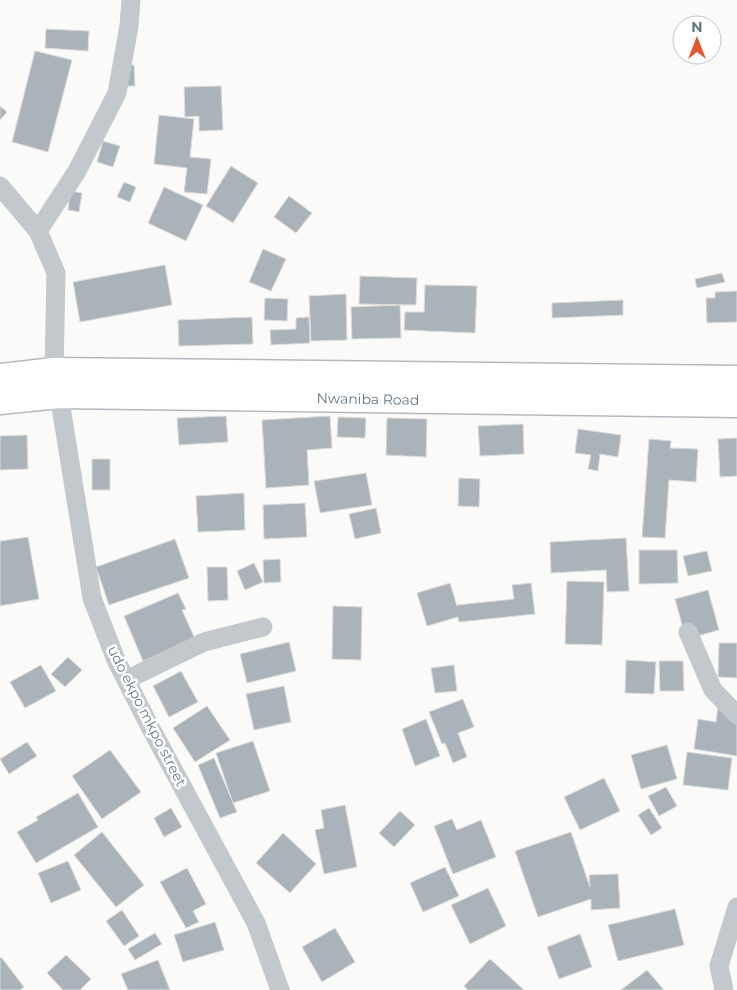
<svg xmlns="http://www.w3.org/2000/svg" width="737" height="990" font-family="Montserrat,sans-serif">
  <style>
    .building { fill: #aab3b9; stroke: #dcdcda }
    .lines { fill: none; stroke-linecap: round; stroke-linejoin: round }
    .secondary-casing { stroke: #b3babf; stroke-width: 29 }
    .minor { stroke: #c3c8cc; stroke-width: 19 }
    .secondary { stroke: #fff; stroke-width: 26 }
    .labels { text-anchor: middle; stroke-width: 5; stroke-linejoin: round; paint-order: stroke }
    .street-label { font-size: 14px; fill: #657683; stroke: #fff }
  </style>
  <rect width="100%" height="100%" fill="#fafaf8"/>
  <path class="building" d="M 46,29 L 89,31 L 88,51 L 45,48 Z
    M 35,51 L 72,60 L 48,152 L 12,142 Z
    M 134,65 L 135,86 L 114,86 L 113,66 Z
    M 221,86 L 223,130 L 199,131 L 199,116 L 185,117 L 184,87 Z
    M 0,106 L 7,112 L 0,120 Z
    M 159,115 L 194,119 L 190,157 L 211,159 L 207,194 L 184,192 L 187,168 L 154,164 Z
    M 103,141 L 120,146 L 113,167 L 97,162 Z
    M 231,166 L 258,183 L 233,223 L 206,206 Z
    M 124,182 L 136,187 L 130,202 L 117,197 Z
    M 164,187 L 203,205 L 186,241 L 148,223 Z
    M 70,191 L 82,193 L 79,212 L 68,210 Z
    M 289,196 L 312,213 L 296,233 L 274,217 Z
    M 263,249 L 286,259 L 271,291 L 249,282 Z
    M 165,265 L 172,305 L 80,322 L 73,282 Z
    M 722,273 L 725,282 L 697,288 L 695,279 Z
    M 360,276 L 417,278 L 416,305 L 359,304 Z
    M 425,285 L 477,286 L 475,333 L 404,330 L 405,312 L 424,312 Z
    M 737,291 L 737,322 L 707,323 L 706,298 L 715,298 L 715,292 Z
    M 346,294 L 347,340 L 311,341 L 309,296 Z
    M 265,298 L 288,299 L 287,321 L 264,320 Z
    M 623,300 L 623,315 L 552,318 L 552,303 Z
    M 400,305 L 401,338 L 352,339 L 351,307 Z
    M 252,317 L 253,344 L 179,346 L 178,320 Z
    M 309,317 L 310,343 L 271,345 L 270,330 L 296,329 L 296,318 Z
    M 226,416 L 228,442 L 179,445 L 177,418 Z
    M 330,416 L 332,448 L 307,450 L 309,485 L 266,488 L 262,420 Z
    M 338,417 L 366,418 L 365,438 L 337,437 Z
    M 387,418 L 427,419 L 426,457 L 386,455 Z
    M 523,424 L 524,454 L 480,456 L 478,426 Z
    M 578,429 L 621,435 L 618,457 L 600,454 L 598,471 L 588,469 L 591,455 L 575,453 Z
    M 27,435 L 28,469 L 0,470 L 0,436 Z
    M 737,438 L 737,476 L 720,477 L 718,439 Z
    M 649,439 L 671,441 L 670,448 L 698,449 L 696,482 L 669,480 L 665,538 L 642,537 Z
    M 92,459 L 110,459 L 110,490 L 92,490 Z
    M 366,473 L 372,505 L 320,513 L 314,481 Z
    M 459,478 L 480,479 L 479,507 L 458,506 Z
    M 244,493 L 245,530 L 198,532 L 196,496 Z
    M 305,503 L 307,537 L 264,539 L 263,505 Z
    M 376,508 L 381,533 L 355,539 L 349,514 Z
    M 28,537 L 39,599 L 0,606 L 0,541 Z
    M 626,538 L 629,591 L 607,592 L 606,570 L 551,573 L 550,542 Z
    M 175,539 L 189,578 L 109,605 L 96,567 Z
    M 639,550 L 677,550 L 678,583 L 639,584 Z
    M 707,551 L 712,571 L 688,576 L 683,556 Z
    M 280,559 L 281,582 L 264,583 L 263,560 Z
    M 254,563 L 263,582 L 245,590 L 237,571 Z
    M 207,567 L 227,567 L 228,600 L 208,601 Z
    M 567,581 L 604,582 L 602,645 L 565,644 Z
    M 450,583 L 457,606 L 457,605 L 514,599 L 512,585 L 531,583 L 535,614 L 459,622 L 458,617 L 427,626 L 417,593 Z
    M 708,590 L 719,630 L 686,639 L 675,599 Z
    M 178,593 L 186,609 L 182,610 L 195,639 L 143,661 L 124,616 Z
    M 333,606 L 362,607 L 361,660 L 332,659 Z
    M 289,642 L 296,671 L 247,683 L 240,654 Z
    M 719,643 L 737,643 L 737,678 L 718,677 Z
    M 68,657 L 82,670 L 65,687 L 51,674 Z
    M 626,660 L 656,662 L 654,694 L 625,693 Z
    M 659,661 L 683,661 L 684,691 L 660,691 Z
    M 41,665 L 56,691 L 25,708 L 10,682 Z
    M 454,665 L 457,691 L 435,693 L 431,668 Z
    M 181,671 L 198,702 L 169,717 L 153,686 Z
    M 284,686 L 291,722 L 254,730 L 246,694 Z
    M 463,699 L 474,727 L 458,733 L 467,757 L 453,763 L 445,743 L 442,744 L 429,712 Z
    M 207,706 L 230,740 L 195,762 L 173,728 Z
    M 718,706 L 737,708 L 734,724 L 737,724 L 737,756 L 694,749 L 698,719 L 716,722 Z
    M 426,719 L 440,756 L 415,766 L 402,729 Z
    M 253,741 L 270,791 L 233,803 L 216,753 Z
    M 27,742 L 37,756 L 9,774 L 0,759 Z
    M 667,745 L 677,779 L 641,789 L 631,755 Z
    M 110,750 L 141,792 L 102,819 L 72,776 Z
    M 687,752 L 732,758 L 728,790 L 683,785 Z
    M 214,758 L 237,812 L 220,818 L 198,765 Z
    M 604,778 L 620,811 L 580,830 L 564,797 Z
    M 666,787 L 677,806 L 659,816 L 648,796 Z
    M 78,793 L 98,827 L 36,863 L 17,832 L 38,820 L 36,817 Z
    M 345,805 L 357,867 L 324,874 L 315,830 L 324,828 L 321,810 Z
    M 171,808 L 182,827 L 164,837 L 154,818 Z
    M 649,808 L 662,828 L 651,835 L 638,815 Z
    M 400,811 L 415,825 L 394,847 L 379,833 Z
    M 452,819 L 457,830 L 481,820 L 496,857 L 453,874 L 434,826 Z
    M 102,832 L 144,885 L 116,907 L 74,855 Z
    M 571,832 L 590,887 L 589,875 L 618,874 L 620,908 L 591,910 L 591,899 L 538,917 L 515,851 Z
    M 283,833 L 316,864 L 290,893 L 256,863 Z
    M 68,861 L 81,890 L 51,903 L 38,873 Z
    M 445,867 L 459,896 L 423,912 L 410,883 Z
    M 187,868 L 206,904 L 193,911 L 199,922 L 186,928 L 160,882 Z
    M 488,888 L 506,926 L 470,944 L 451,905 Z
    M 675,909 L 684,945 L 618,961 L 608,925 Z
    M 122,910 L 139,936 L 124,946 L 106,921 Z
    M 215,922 L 224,950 L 183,962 L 174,935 Z
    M 335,928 L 355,962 L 322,982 L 302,947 Z
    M 155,933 L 162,944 L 135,960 L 128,949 Z
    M 580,934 L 592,967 L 559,979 L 547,947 Z
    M 66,955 L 91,979 L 80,990 L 63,990 L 47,973 Z
    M 1,957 L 24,987 L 20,990 L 0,990 L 0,958 Z
    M 490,959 L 524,990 L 468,990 L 464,986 Z
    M 158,960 L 170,990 L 128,990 L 121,974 Z
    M 647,970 L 664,990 L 621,990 Z"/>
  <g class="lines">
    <defs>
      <path id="secondary" d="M 0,377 L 54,371 L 737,379
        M 0,401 L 59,395 L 737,404"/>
    </defs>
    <use href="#secondary" class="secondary-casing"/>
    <path class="minor" d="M 0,186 L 38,231 L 56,273 L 54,371
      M 38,231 L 77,171 L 117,93 L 129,26 L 131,0
      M 59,395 L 92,598 L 116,660 L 149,725 L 256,923 L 280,990
      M 688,632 L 713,690 L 737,715
      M 126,680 L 204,642 L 263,627
      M 724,990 L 719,966 L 737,907"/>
    <use href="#secondary" class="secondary"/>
  </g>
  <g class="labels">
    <g class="street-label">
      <text transform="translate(368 399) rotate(1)" y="5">Nwaniba Road</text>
      <text transform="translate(147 716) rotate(63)" y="5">udo ekpo mkpo street</text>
    </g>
  </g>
  <g transform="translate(697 40)"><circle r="24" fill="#ffffff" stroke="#c1c8cd"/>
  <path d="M0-4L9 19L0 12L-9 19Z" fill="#e4572e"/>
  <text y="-8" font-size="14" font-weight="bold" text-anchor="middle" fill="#657683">N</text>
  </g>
</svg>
